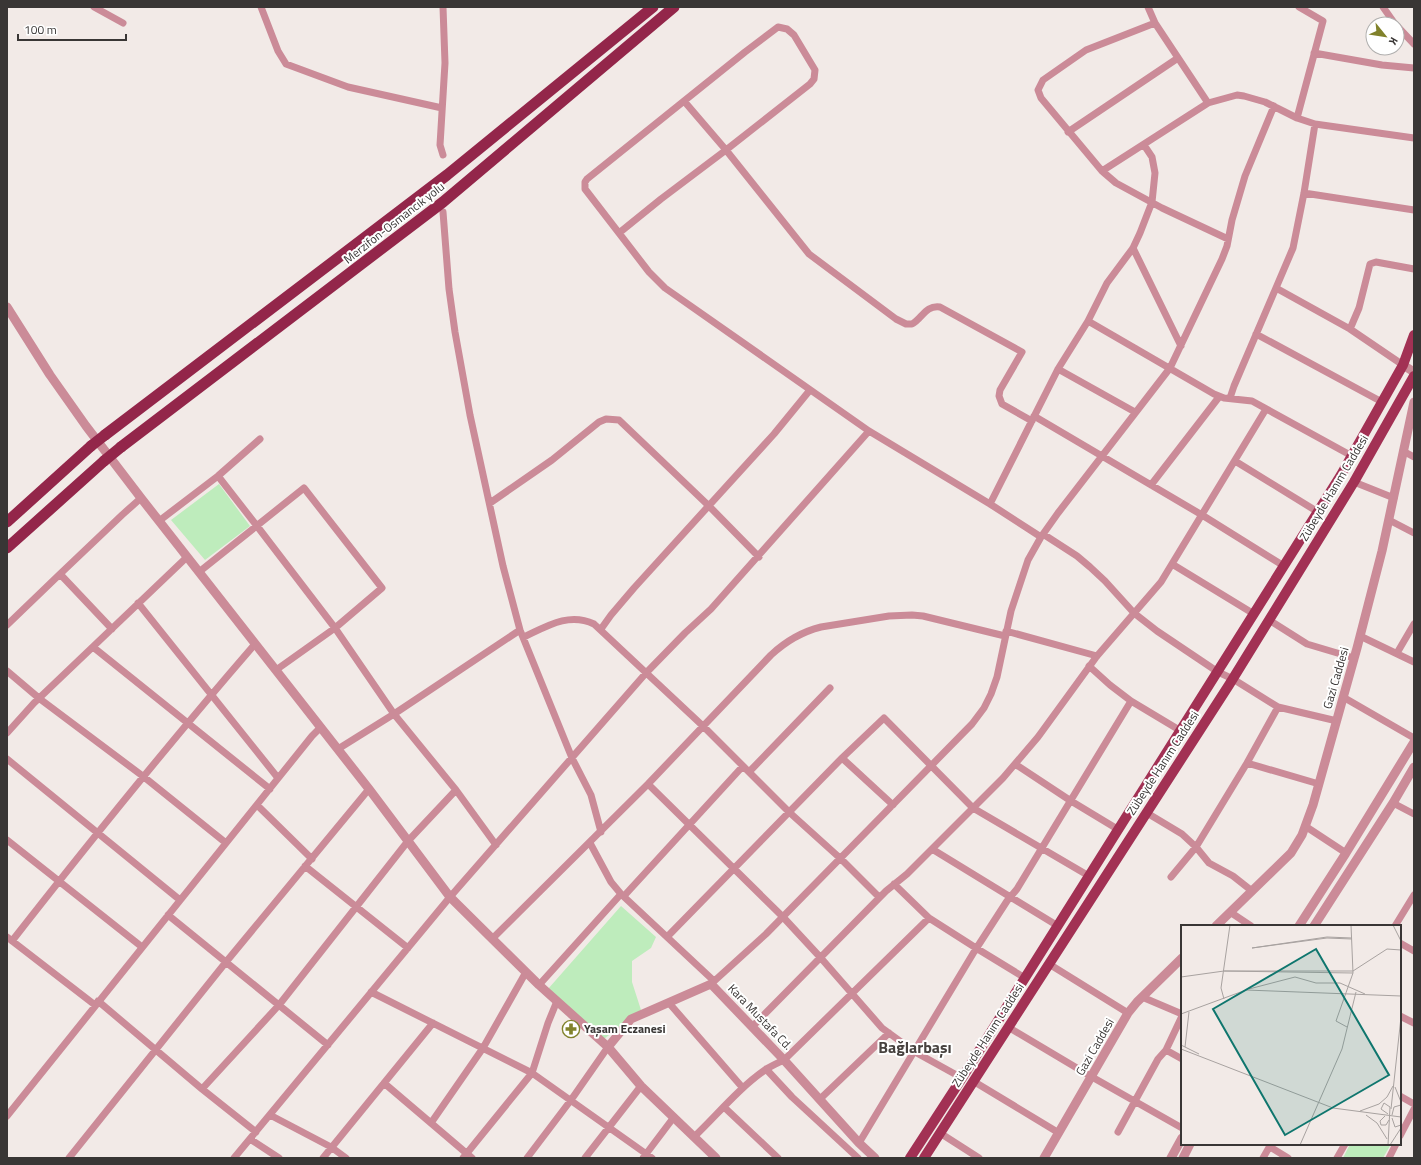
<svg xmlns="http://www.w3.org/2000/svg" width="1421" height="1165" font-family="'Titillium Web',sans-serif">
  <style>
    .green { fill: #beecbc }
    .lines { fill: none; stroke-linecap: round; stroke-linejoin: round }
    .minor { stroke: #cb8b98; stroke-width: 7 }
    .tertiary { stroke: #cb8b98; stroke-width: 9 }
    .primary { stroke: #a23154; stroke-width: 10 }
    .trunk { stroke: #93264a; stroke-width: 11 }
    .trunk-bridge { stroke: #93264a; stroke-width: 11 }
    .labels { text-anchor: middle; stroke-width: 4; stroke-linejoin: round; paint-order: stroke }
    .street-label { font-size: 12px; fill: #393635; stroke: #fff }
    .poi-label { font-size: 12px; font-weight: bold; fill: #393635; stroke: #fff; text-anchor: start }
    .district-label { font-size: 16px; font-weight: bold; fill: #47423f; stroke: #fff }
    .inset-road { fill: none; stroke: #a8a2a0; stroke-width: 1 }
    .view { fill: #0f766e; fill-opacity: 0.15; stroke: #0f766e; stroke-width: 2 }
    .inset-edge { fill: none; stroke: #393635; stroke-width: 2 }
  </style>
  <rect width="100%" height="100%" fill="#f2eae7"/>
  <path class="green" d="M 219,484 L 250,526 L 205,560 L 171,520 Z
    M 621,906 L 656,937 L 651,948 L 632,961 L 632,982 L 641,1010 L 604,1039 L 548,989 Z
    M 1350,1144 L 1391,1144 L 1383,1158 L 1343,1158 Z"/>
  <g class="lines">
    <path class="minor" d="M 94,7 L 123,23
      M 261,7 L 278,51 L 286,64 L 348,87 L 442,108
      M 443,7 L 445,63 L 440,145 L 443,155
      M 1148,7 L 1155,23 L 1208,103
      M 1383,7 L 1395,24
      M 1155,23 L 1086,50 L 1043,80 L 1038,90 L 1041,98 L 1102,171 L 1116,183 L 1162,208 L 1228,239
      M 1397,26 L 1414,44
      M 1314,53 L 1382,65 L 1414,68
      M 1297,118 L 1323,21 L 1299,7
      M 1068,132 L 1178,58
      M 1102,171 L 1208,103 L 1237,95 L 1244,96 L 1265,102 L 1297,118 L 1315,124 L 1414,138
      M 1304,193 L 1414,210
      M 443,212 L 449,289 L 455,332 L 470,415 L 503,566 L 520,630 L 572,758 L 591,795 L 601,832
      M 619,233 L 661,199 L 726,150 L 684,101
      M 1133,248 L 1181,346
      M 1276,288 L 1350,329 L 1403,365
      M 1088,321 L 1214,394 L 1224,398 L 1252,401 L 1352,456
      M 1350,329 L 1359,308 L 1370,264 L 1376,262 L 1414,269
      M 1256,334 L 1382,402
      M 1058,369 L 1135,412
      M 1230,398 L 1234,386 L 1293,248 L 1304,193 L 1315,124
      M 1034,416 L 1202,515 L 1284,566
      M 1032,421 L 1002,404 L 999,396 L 1000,390 L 1022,352 L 940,307 C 925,305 923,318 912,324 L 906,324 L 896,319 L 809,254 L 726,150 L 810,84 L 814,79 L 815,70 L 794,35 L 787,29 L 778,27 L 745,52 L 587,179 L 585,182 L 585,189 L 649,272 L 665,288 L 869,431 L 990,504 L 1041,537
      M 1403,451 L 1414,457
      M 1235,461 L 1318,512
      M 218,476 L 257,526 L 335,628 L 394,714 L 456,790 L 496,845
      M 1354,482 L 1394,498
      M 1151,485 L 1219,397
      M 490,503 L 552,460 L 599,422 L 606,419 L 619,420 L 709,506 L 759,557
      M 990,504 L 1058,369 L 1088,321 L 1107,283 L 1133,248 L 1140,233 L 1152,202 L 1155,173 L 1152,157 L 1144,145
      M 1389,520 L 1414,533
      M 159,521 L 218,476 L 260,439
      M 1043,534 L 1077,556 L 1090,567 L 1105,581 L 1134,613 L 1157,631 L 1218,672 L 1233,679 L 1278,707 L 1337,721
      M 1172,564 L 1254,614
      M 199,572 L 304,488 L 382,588 L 335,628 L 276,670
      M 138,603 L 278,778
      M 1269,620 L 1307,644 L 1354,658
      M 7,625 L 60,574
      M 112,629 L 60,574 L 122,515 L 141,498
      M 601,629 L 611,615 L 634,588 L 774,434 L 810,390
      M 1006,631 L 1097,656
      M 1360,636 L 1414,662
      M 524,637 C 547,626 569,612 594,624 L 704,727 L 789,812 L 841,859 L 879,897
      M 93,647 L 270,789
      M 1397,653 L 1414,624
      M 1089,666 L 1110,685 L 1131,701 L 1181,731
      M 7,671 L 40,699 L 144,777 L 226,843
      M 1343,697 L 1414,738
      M 7,733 L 34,703 L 187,557
      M 338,749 L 394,714 L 520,630
      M 842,758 L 893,805
      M 7,759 L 180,900
      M 1247,763 L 1319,784
      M 1015,764 L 1071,801 L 1119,830
      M 749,772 L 830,688
      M 648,784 L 783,917 L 820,957 L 882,1028 L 915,1052 L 962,1078
      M 1393,803 L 1414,814
      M 257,805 L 312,859
      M 1147,813 L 1182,834 L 1196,847 L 1209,863 L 1233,876 L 1252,891
      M 1305,826 L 1346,853
      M 7,840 L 142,947
      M 590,843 L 611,882 L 621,894 L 714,981
      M 932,849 L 1058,926
      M 305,866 L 408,948
      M 1171,877 L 1196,847 L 1247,763 L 1278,707
      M 894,884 L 929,918 L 976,948 L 1025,978
      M 624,896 L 743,766
      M 1230,912 L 1251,926
      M 168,915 L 328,1045
      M 1395,926 L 1414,895
      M 7,937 L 95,1005
      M 667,937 L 842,758 L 884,718 L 973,808 L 1089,876
      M 492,939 L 648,784 L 771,655 C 786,641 801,632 821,627 L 889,616 L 912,615 L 923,616 L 1005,636
      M 12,941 C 91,840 171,741 255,644
      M 1400,943 L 1414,951
      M 1049,964 L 1128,1013
      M 711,984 L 766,934 L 972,724 L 984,708 L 991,694 L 997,677 L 1011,611 L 1028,560 L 1041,537 L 1058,513 L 1170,368 L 1222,259 L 1227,246 L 1232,220 L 1245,176 L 1274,106
      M 539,985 L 621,894
      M 371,992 L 532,1073 L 652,1158
      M 1142,997 L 1182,1014
      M 98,1001 L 202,1089 L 256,1132
      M 669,1003 L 742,1087
      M 1400,1016 L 1414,1023
      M 752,1027 L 886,891 L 907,874 L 1003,778 L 1038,737 L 1097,656 L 1161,582 L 1266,409
      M 1008,1027 L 1092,1077 L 1182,1128
      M 1166,1050 L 1182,1059
      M 766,1069 L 792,1097 L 858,1158
      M 973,1081 L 1059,1133
      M 384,1083 L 472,1158
      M 202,1089 L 279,1005 L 408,841 L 456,790
      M 1400,1096 L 1414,1104
      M 820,1099 L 889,1033
      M 724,1107 L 778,1158
      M 270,1115 L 331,1147 L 346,1158
      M 7,1116 L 312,736 L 321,727
      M 431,1123 L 483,1048 L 526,972
      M 1118,1132 L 1158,1059 L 1166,1050 L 1182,1016
      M 940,1133 L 979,1158
      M 1400,1136 L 1414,1109
      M 694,1137 C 717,1115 739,1088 765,1070 C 771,1066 778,1063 784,1060 L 929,918
      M 250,1139 L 279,1158
      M 859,1143 L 974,952 L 1007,901 L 1017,889 L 1131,701
      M 1270,1147 L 1288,1158
      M 69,1158 L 226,962 L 369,789
      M 234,1158 L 450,897 L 646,673 L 685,633 L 711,609 L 869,431
      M 323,1158 L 433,1023
      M 463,1158 L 532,1073 L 548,1023 L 557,1001
      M 527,1158 L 571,1100 L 608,1047
      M 585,1158 L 641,1086
      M 643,1158 L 674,1117
      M 1263,1158 L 1271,1144
      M 1337,1158 L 1345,1144
      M 1389,1158 L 1396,1144"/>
    <path class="tertiary" d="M 7,307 L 50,375 L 86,426 L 141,498 L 369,789 L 450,897 L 539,985 L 608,1047 L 641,1086 L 716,1158
      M 1403,365 L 1414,372
      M 1216,926 L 1291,853 L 1302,835 L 1313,805 L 1357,648 L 1382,551 L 1414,402
      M 1299,926 L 1346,853 L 1414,742
      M 1314,926 L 1393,803 L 1414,767
      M 608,1047 L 631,1019 L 711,984 L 784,1060 L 859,1143 L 875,1158
      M 1044,1158 L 1128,1013 L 1137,1002 L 1182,958
      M 1171,1158 L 1182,1138
      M 1183,1158 L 1190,1144"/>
    <path class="primary" d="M 910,1158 L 962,1078 L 1341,475 L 1403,365 L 1414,335
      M 924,1158 L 1229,685 L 1354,482 L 1414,376"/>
    <path class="trunk" d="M 105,435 L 447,175 L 653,7
      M 121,447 L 443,202 L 674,7
      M 7,522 L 91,446
      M 7,548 L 104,461"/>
    <path class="trunk-bridge" d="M 91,446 L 105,435
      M 104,461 L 121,447"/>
  </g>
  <defs>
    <symbol id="pharmacy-ring" viewBox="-11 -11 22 22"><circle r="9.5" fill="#fff" stroke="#81822b" stroke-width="1.5"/><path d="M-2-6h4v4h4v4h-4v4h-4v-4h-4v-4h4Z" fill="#81822b"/></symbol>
  </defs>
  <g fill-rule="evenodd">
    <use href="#pharmacy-ring" x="561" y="1019" width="20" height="20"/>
  </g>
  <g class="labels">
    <g class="street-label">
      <text transform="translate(394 223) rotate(-38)" y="4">Merzifon-Osmancık yolu</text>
      <text transform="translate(1334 488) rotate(-59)" y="4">Zübeyde Hanım Caddesi</text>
      <text transform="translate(1336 678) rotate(-74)" y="4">Gazi Caddesi</text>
      <text transform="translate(1163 763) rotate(-57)" y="4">Zübeyde Hanım Caddesi</text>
      <text transform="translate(760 1017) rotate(46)" y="4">Kara Mustafa Cd.</text>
      <text transform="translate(988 1035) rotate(-57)" y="4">Zübeyde Hanım Caddesi</text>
      <text transform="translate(1095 1047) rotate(-60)" y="4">Gazi Caddesi</text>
    </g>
    <g class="poi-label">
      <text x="584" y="1033">Yaşam Eczanesi</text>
    </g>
    <g class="district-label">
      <text x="915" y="1053">Bağlarbaşı</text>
    </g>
  </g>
  <g transform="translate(1181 925)">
    <rect width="220" height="220" fill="#f2eae7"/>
    <path class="inset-road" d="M 212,0 L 220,16M 171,13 L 146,12 L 71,23 L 146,13 L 171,14M 172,48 L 43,46 L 172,46 L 206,24 L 220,25M 0,52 L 43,46M 68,64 L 114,52 L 135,58 L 159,58 L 184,69M 43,74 L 40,63 L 49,0M 0,89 L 65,65 L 220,71M 166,102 L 155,96 L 172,48 L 170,0M 0,120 L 18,129M 4,122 L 8,87M 0,124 L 152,183 L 220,192M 214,162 L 220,177M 210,184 L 220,92M 179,186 L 198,179 L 206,172 L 212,161M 185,190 L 196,198 L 206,214M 211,190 L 213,182 L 220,180M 204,191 L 199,196 L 200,200 L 205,200 L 208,195M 211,193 L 214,202 L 220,200M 119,220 L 161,124 L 175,67M 207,220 L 209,182 L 203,178 L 200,184 L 207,189M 209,220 L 220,203"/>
    <path class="view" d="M 135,24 L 208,150 L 104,210 L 32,84 Z"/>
    <rect width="220" height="220" class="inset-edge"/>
  </g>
  <rect width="1421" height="1165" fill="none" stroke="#393635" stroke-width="16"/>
  <g transform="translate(1385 36) rotate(120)"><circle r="19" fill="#ffffff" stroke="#b0afae"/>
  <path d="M0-3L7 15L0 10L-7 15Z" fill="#81822b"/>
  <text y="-6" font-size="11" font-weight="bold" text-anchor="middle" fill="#393635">K</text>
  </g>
  <path d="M18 34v6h108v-6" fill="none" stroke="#393635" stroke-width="2"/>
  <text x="24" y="34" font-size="12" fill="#393635" stroke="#ffffff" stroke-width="3" paint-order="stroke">100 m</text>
</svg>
